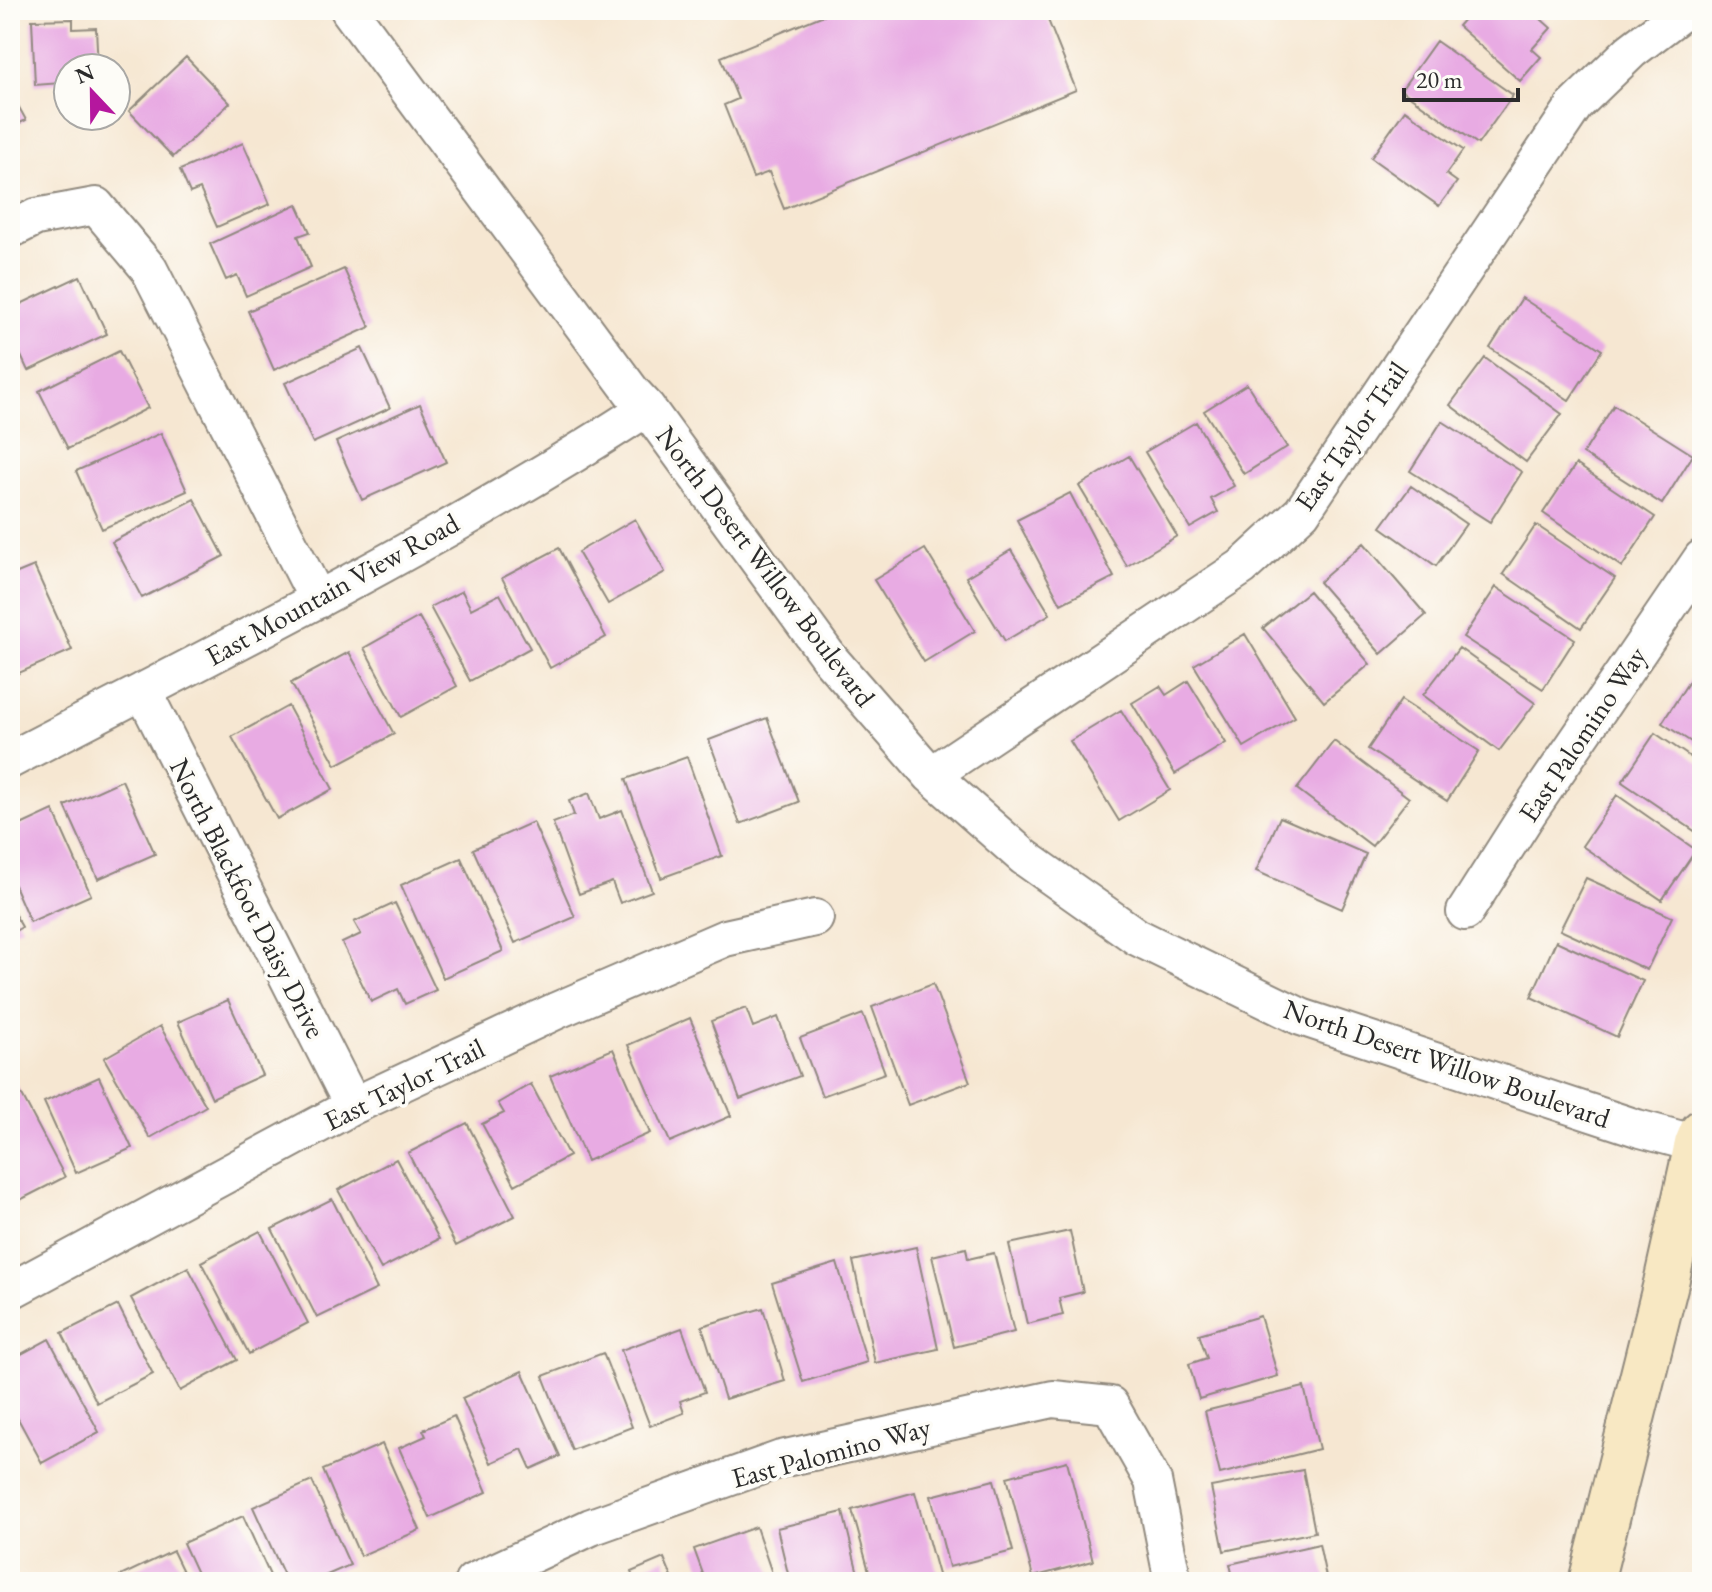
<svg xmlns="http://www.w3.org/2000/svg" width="1712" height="1592" font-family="'EB Garamond',serif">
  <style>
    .building { fill: #e8abe3 }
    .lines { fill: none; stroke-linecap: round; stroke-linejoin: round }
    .street-casing { stroke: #90897e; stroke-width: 40 }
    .secondary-casing { stroke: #90897e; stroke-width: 48 }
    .street { stroke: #fff; stroke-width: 36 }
    .secondary { stroke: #f8e8c3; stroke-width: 44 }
    .labels { text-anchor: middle; stroke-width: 7; stroke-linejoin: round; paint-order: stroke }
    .street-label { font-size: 28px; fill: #2b2b2b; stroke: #fdfcf7 }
  </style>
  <rect width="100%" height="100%" fill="#fdfcf7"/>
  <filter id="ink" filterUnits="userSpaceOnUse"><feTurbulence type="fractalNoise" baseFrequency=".0125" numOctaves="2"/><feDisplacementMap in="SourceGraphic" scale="16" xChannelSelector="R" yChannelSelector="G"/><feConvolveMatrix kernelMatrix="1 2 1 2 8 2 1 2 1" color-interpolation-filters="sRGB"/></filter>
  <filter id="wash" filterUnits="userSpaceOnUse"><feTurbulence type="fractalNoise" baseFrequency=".006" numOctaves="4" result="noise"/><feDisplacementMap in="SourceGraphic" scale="32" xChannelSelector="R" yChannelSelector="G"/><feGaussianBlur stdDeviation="1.8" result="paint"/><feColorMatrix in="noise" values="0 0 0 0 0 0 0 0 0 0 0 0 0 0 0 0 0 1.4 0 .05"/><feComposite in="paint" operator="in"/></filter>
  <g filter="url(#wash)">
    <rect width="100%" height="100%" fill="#f6e7d2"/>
    <g id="blocks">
      <path class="building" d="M 836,10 L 1044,10 L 1076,90 L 784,209 L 769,172 L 753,178 L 724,105 L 738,99 L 721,57 Z
        M 1472,10 L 1531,10 L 1551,28 L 1532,49 L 1541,57 L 1520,81 L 1458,26 Z
        M 73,19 L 73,29 L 96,28 L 98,68 L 68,68 L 68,109 L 62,109 L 61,83 L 35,85 L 32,20 Z
        M 1436,41 L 1513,95 L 1478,144 L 1401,90 Z
        M 186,57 L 230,103 L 173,157 L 129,111 Z
        M 10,91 L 26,120 L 10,128 Z
        M 1405,110 L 1463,150 L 1446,174 L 1457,182 L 1439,206 L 1371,158 Z
        M 243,143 L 270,204 L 217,227 L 200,189 L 190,193 L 180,170 Z
        M 297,204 L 310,232 L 298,236 L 311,267 L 246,296 L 237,275 L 226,280 L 210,244 Z
        M 344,269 L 370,327 L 274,370 L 248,311 Z
        M 80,276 L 107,334 L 28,371 L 10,332 L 10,309 Z
        M 1522,298 L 1602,350 L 1569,400 L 1490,348 Z
        M 362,348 L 390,408 L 313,443 L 285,383 Z
        M 119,351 L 148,408 L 68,449 L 39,391 Z
        M 1485,358 L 1562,414 L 1526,462 L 1450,405 Z
        M 1247,384 L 1287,447 L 1244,474 L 1204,411 Z
        M 420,404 L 446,462 L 362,500 L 336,442 Z
        M 1614,405 L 1693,455 L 1662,504 L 1583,454 Z
        M 1442,421 L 1522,472 L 1490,522 L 1410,471 Z
        M 1196,422 L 1234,486 L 1211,499 L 1218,512 L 1190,528 L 1145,452 Z
        M 161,433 L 187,491 L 102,529 L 76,471 Z
        M 1129,456 L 1177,536 L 1127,566 L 1079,486 Z
        M 1576,464 L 1655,517 L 1622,567 L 1543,513 Z
        M 1411,486 L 1466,524 L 1436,566 L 1381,527 Z
        M 1070,493 L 1114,577 L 1061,604 L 1017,520 Z
        M 194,499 L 224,556 L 142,598 L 112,542 Z
        M 635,519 L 665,572 L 608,604 L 578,552 Z
        M 1536,525 L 1615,578 L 1581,628 L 1503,574 Z
        M 1364,543 L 1426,615 L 1381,654 L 1319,582 Z
        M 559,548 L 606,637 L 550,668 L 502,578 Z
        M 925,549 L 975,631 L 924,662 L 874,580 Z
        M 1011,550 L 1050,614 L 1005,641 L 966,577 Z
        M 34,566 L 72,650 L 12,676 L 10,671 L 10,576 Z
        M 1496,587 L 1575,639 L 1543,689 L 1463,637 Z
        M 462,591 L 471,609 L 500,594 L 530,648 L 470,681 L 430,607 Z
        M 1309,591 L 1370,664 L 1324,702 L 1263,628 Z
        M 419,617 L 457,686 L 401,717 L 364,648 Z
        M 1245,634 L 1295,717 L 1244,747 L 1194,665 Z
        M 1459,648 L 1535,703 L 1499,751 L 1423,695 Z
        M 349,652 L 394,734 L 336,765 L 291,683 Z
        M 1695,672 L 1702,677 L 1702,749 L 1662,723 Z
        M 1188,681 L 1226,743 L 1175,774 L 1132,703 L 1160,686 L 1166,695 Z
        M 1401,700 L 1479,751 L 1447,801 L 1368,749 Z
        M 288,706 L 333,789 L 277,819 L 232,737 Z
        M 1121,710 L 1170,790 L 1119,821 L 1070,741 Z
        M 767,718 L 799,802 L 740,824 L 709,740 Z
        M 1655,733 L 1702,765 L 1702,836 L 1622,782 Z
        M 1334,741 L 1409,798 L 1372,846 L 1297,789 Z
        M 687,757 L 722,856 L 661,878 L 626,779 Z
        M 122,780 L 155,854 L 98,879 L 65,806 Z
        M 589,793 L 599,819 L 622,810 L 652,891 L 620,903 L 612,882 L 579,894 L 553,823 L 574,815 L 569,801 Z
        M 1617,795 L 1696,850 L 1662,900 L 1582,846 Z
        M 53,810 L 91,895 L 30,922 L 10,876 L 10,830 Z
        M 1280,817 L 1366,854 L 1342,909 L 1256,871 Z
        M 533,822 L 575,917 L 515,943 L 473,849 Z
        M 461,858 L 503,951 L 443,978 L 401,885 Z
        M 1586,878 L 1672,917 L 1647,970 L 1560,930 Z
        M 395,903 L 436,990 L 405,1004 L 398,989 L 371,1002 L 342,943 L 361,934 L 354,922 Z
        M 10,906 L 22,927 L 10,934 Z
        M 1556,941 L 1643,981 L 1617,1037 L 1531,997 Z
        M 933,984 L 970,1082 L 908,1105 L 872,1007 Z
        M 228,1000 L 262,1075 L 212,1098 L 178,1022 Z
        M 746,1008 L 753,1027 L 778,1017 L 800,1076 L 740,1099 L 711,1021 Z
        M 863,1014 L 885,1073 L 822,1096 L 800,1038 Z
        M 690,1018 L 731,1116 L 670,1142 L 628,1045 Z
        M 160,1026 L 206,1106 L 150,1138 L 104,1058 Z
        M 613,1049 L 650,1133 L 587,1161 L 550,1076 Z
        M 99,1077 L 132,1148 L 76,1173 L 44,1102 Z
        M 531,1084 L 569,1156 L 515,1185 L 482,1124 L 504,1113 L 498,1103 Z
        M 17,1086 L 65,1177 L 10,1205 L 10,1090 Z
        M 467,1123 L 515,1216 L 456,1246 L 408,1153 Z
        M 396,1159 L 439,1239 L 381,1269 L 338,1190 Z
        M 332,1199 L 377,1289 L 317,1318 L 272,1229 Z
        M 260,1231 L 308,1323 L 249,1354 L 201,1262 Z
        M 1070,1231 L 1083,1292 L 1059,1298 L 1063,1315 L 1027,1324 L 1009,1244 Z
        M 916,1247 L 938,1349 L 875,1363 L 853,1261 Z
        M 966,1248 L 968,1259 L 994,1253 L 1014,1332 L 954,1347 L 932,1256 Z
        M 837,1263 L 867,1362 L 803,1382 L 772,1283 Z
        M 188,1267 L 237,1360 L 180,1391 L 131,1298 Z
        M 118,1305 L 153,1374 L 97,1403 L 62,1333 Z
        M 763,1308 L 785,1381 L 725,1399 L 702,1326 Z
        M 1260,1316 L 1278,1376 L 1199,1399 L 1189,1364 L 1207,1358 L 1199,1334 Z
        M 682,1328 L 705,1392 L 680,1401 L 684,1413 L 650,1426 L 621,1350 Z
        M 49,1339 L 99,1432 L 42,1463 L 10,1404 L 10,1360 Z
        M 603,1353 L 632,1427 L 572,1450 L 543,1376 Z
        M 522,1371 L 560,1456 L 531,1469 L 522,1449 L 491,1463 L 462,1398 Z
        M 1304,1387 L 1319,1449 L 1220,1474 L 1205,1411 Z
        M 454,1416 L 487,1492 L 430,1518 L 399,1448 L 426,1436 L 423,1430 Z
        M 382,1444 L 420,1530 L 360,1556 L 323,1470 Z
        M 1067,1461 L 1093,1561 L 1033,1577 L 1007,1477 Z
        M 1303,1470 L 1315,1532 L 1224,1551 L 1211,1487 Z
        M 994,1480 L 1013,1551 L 949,1567 L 931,1496 Z
        M 312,1481 L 350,1565 L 311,1582 L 287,1582 L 253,1507 Z
        M 915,1492 L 940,1582 L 872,1582 L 852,1510 Z
        M 843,1512 L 860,1582 L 790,1582 L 777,1528 Z
        M 243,1516 L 273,1582 L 201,1582 L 183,1543 Z
        M 756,1527 L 775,1582 L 706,1582 L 694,1549 Z
        M 1319,1544 L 1327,1582 L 1234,1582 L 1230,1564 Z
        M 173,1551 L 188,1582 L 115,1582 L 114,1579 Z
        M 664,1558 L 674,1582 L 635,1582 L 631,1572 Z"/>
    </g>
  </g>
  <g filter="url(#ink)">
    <use href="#blocks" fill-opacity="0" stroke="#90897e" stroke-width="2"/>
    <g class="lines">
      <defs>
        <path id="street" d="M 349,10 L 632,392 L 647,408 L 830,659 L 931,775 L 1024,857 L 1137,937 L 1301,1017 L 1637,1128 L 1697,1144
          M 10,230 L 36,217 L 96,206 L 149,269 L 318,600
          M 143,691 L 353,1106
          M 10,760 C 225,648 444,540 647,408
          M 931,775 L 1242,567 L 1302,512 L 1575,105 L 1631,51 L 1685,10
          M 1465,912 L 1528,813 L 1702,558
          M 10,1291 L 353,1106 L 558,1010 L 725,938 L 815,918
          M 473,1582 L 591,1527 L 781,1459 L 1053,1399 L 1110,1405 L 1153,1481 L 1173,1582"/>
        <path id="secondary" d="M 1591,1582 L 1666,1283 L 1697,1144 L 1702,1132"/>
      </defs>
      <use href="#street" class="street-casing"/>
      <use href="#secondary" class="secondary-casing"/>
      <use href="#street" class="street"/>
      <use href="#secondary" class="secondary"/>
    </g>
  </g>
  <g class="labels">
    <g class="street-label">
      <text transform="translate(1351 436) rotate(-55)" y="10">East Taylor Trail</text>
      <text transform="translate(766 566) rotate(53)" y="10">North Desert Willow Boulevard</text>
      <text transform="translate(332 589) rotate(-29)" y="10">East Mountain View Road</text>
      <text transform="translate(1582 734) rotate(-56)" y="10">East Palomino Way</text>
      <text transform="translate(248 898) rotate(63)" y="10">North Blackfoot Daisy Drive</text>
      <text transform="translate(1447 1063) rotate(19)" y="10">North Desert Willow Boulevard</text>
      <text transform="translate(404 1084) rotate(-26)" y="10">East Taylor Trail</text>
      <text transform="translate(831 1452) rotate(-15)" y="10">East Palomino Way</text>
    </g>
  </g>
  <rect width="1712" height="1592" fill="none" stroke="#fdfcf7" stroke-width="40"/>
  <g transform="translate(92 92) rotate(338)"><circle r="38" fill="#fdfcf7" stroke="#a9a8a5" stroke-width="2"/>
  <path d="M0-6L14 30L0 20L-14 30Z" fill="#b5179e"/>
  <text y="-12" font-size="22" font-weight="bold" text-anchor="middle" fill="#2b2b2b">N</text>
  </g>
  <path d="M1404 88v12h114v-12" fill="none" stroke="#2b2b2b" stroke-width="4"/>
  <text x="1416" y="88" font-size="24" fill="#2b2b2b" stroke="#fdfcf7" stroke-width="6" paint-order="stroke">20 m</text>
</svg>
